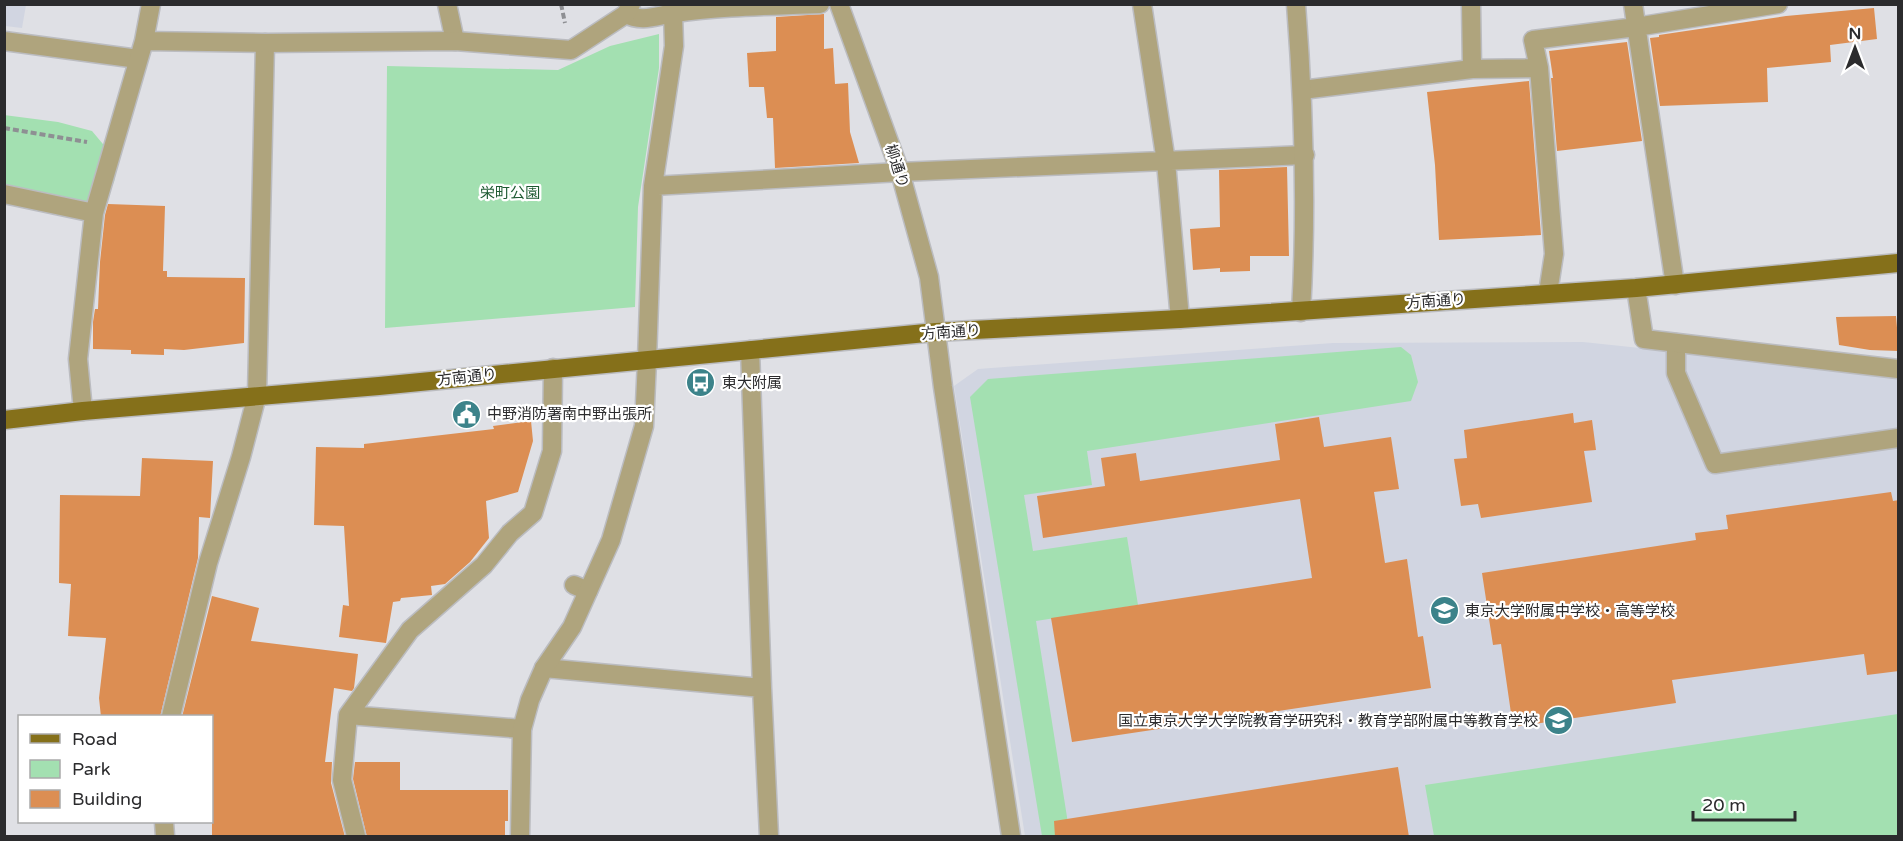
<svg xmlns="http://www.w3.org/2000/svg" width="1903" height="841" font-family="'Varela Round','Noto Sans JP',sans-serif">
  <style>
    .built { fill: #d1d5e1 }
    .green { fill: #a3e0b1 }
    .building { fill: #dc8e53 }
    .lines { fill: none; stroke-linecap: round; stroke-linejoin: round }
    .service-casing { stroke: #bbbcc0; stroke-width: 21 }
    .minor-casing { stroke: #bbbcc0; stroke-width: 21 }
    .tertiary-casing { stroke: #bbbcc0; stroke-width: 21 }
    .primary-casing { stroke: #bbbcc0; stroke-width: 21 }
    .path { stroke: #8e8f93; stroke-width: 4; stroke-dasharray: 6 3; stroke-linecap: butt }
    .service { stroke: #afa47d; stroke-width: 18 }
    .minor { stroke: #afa47d; stroke-width: 18 }
    .tertiary { stroke: #afa47d; stroke-width: 18 }
    .primary { stroke: #85701a; stroke-width: 18 }
    .labels { text-anchor: middle; stroke-width: 4.5; stroke-linejoin: round; paint-order: stroke }
    .street-label { font-size: 15px; fill: #2b2b2d; stroke: #fff }
    .park-label { font-size: 15px; fill: #1f5b33; stroke: #fff }
    .poi-label { font-size: 15px; fill: #2b2b2d; stroke: #fff; text-anchor: start }
  </style>
  <rect width="100%" height="100%" fill="#dfe0e5"/>
  <path class="built" d="M 5,4 L 26,5 L 22,28 L 5,26 Z
    M 1583,342 L 1898,375 L 1898,836 L 1025,836 L 954,386 L 978,369 L 1333,343 Z"/>
  <path class="green" d="M 659,34 L 659,68 L 638,207 L 635,307 L 385,328 L 387,66 L 558,70 L 610,46 Z
    M 4,115 L 58,122 L 92,131 L 118,162 L 114,182 L 105,199 L 83,203 L 51,213 L 5,200 Z
    M 1401,347 L 1411,355 L 1418,382 L 1411,401 L 1087,451 L 1092,485 L 1024,495 L 1033,551 L 1127,537 L 1138,605 L 1036,621 L 1070,836 L 1042,836 L 970,397 L 988,379 Z
    M 1898,714 L 1898,836 L 1434,836 L 1425,785 Z"/>
  <path class="building" d="M 1874,8 L 1877,39 L 1830,45 L 1831,62 L 1767,68 L 1768,102 L 1660,106 L 1650,38 L 1659,37 L 1659,35 L 1786,16 Z
    M 824,14 L 824,49 L 833,48 L 835,84 L 848,83 L 850,132 L 859,163 L 775,168 L 773,118 L 767,118 L 764,87 L 749,87 L 747,53 L 776,51 L 776,17 Z
    M 1627,42 L 1642,141 L 1557,151 L 1551,78 L 1553,78 L 1549,51 Z
    M 1529,81 L 1541,235 L 1439,240 L 1435,165 L 1427,92 Z
    M 1287,167 L 1289,256 L 1250,256 L 1250,271 L 1220,272 L 1220,268 L 1193,270 L 1190,229 L 1220,227 L 1219,170 Z
    M 108,204 L 165,206 L 163,271 L 167,271 L 167,277 L 245,278 L 244,343 L 184,350 L 164,349 L 164,355 L 131,354 L 131,350 L 93,349 L 93,322 L 95,309 L 98,309 L 100,262 L 105,215 Z
    M 1896,316 L 1899,351 L 1870,350 L 1839,345 L 1836,317 Z
    M 1573,413 L 1574,423 L 1592,420 L 1596,450 L 1584,451 L 1592,502 L 1481,518 L 1478,504 L 1461,506 L 1454,459 L 1467,458 L 1464,430 Z
    M 1319,417 L 1324,447 L 1391,437 L 1399,489 L 1374,492 L 1385,563 L 1407,559 L 1418,637 L 1423,636 L 1431,688 L 1072,742 L 1051,618 L 1312,578 L 1300,499 L 1043,538 L 1037,496 L 1105,486 L 1101,458 L 1136,453 L 1140,481 L 1280,460 L 1275,424 Z
    M 531,421 L 533,441 L 518,492 L 486,501 L 489,538 L 470,562 L 445,584 L 431,586 L 432,595 L 401,598 L 400,601 L 393,602 L 386,643 L 339,637 L 343,605 L 349,606 L 344,526 L 314,525 L 316,447 L 364,448 L 364,444 L 494,429 L 493,426 Z
    M 142,458 L 213,461 L 210,518 L 199,517 L 198,558 L 160,717 L 101,717 L 99,698 L 106,638 L 68,636 L 71,584 L 59,583 L 60,495 L 140,496 Z
    M 1891,492 L 1893,501 L 1899,500 L 1899,671 L 1867,675 L 1864,654 L 1672,680 L 1676,703 L 1513,727 L 1501,644 L 1493,645 L 1482,573 L 1696,540 L 1695,533 L 1728,529 L 1726,515 Z
    M 212,596 L 259,608 L 251,641 L 358,654 L 354,688 L 352,691 L 334,688 L 325,762 L 332,762 L 331,783 L 345,837 L 212,837 L 212,717 L 182,717 Z
    M 355,762 L 400,762 L 400,790 L 508,790 L 508,821 L 505,821 L 505,837 L 367,837 L 353,779 Z
    M 1398,767 L 1409,837 L 1055,837 L 1054,821 Z"/>
  <g class="lines">
    <defs>
      <path id="service" d="M 447,4 L 455,41
        M 1142,4 L 1166,162 L 1180,319
        M 1471,4 L 1472,69
        M 1633,4 L 1675,285
        M 626,14 C 642,23 658,15 675,13 C 723,6 772,6 820,4
        M 4,41 L 138,59
        M 1539,68 L 1554,254 L 1548,293
        M 1302,90 L 1472,69 L 1539,68 L 1533,40 L 1636,27 L 1778,4
        M 653,186 L 900,172 L 1305,155
        M 1676,343 L 1676,373 L 1715,464 L 1898,438
        M 750,350 L 762,688 L 769,836
        M 647,360 L 653,186 L 674,46 L 673,13
        M 574,585 L 588,591
        M 544,668 L 762,688
        M 348,715 L 522,729
        M 171,716 L 208,563 L 241,457 L 257,395 L 265,43
        M 164,822 L 165,836
        M 356,836 L 342,780 L 348,715 L 410,630 L 484,565 L 510,533 L 533,513 L 552,451 L 553,368"/>
      <path id="minor" d="M 1296,4 C 1304,107 1307,209 1301,312
        M 144,41 L 265,43 L 455,41 L 571,50 L 626,14 L 631,4
        M 4,194 L 94,213
        M 1636,288 L 1644,339 L 1898,369
        M 83,411 L 78,359 L 94,213 L 144,41 L 151,4
        M 520,836 L 522,729 L 530,700 L 544,668 L 572,627 L 611,540 L 644,426 L 647,360"/>
      <path id="tertiary" d="M 839,4 L 900,172 L 929,277 L 943,387 L 1011,836"/>
      <path id="primary" d="M 4,420 L 83,411 L 379,386 L 936,332 L 1180,319 L 1636,288 L 1898,263"/>
    </defs>
    <use href="#service" class="service-casing"/>
    <use href="#minor" class="minor-casing"/>
    <use href="#tertiary" class="tertiary-casing"/>
    <use href="#primary" class="primary-casing"/>
    <path class="path" d="M 561,4 L 565,23
      M 4,128 L 87,142"/>
    <use href="#service" class="service"/>
    <use href="#minor" class="minor"/>
    <use href="#tertiary" class="tertiary"/>
    <use href="#primary" class="primary"/>
  </g>
  <defs>
    <symbol id="bus-disc" viewBox="-11 -11 22 22"><circle r="9.5" fill="#3c838a" stroke="#fff"/><path d="M-5-6H5V4H4V6H2V4H-2V6H-4V4H-5ZM-3.5-4V0h7V-4ZM-3.5 1.2v1.5H-2V1.2ZM2 1.2v1.5H3.5V1.2Z" fill="#fff"/></symbol>
    <symbol id="civic-disc" viewBox="-11 -11 22 22"><circle r="9.5" fill="#3c838a" stroke="#fff"/><path d="M-.6-6.5H3V-4.5H.6V-3L4-1V1h2V6H-6V1h2V-1L-.6-3ZM-1.2 2.5V6h2.4V2.5Z" fill="#fff"/></symbol>
    <symbol id="school-disc" viewBox="-11 -11 22 22"><circle r="9.5" fill="#3c838a" stroke="#fff"/><path d="M0-5L7-2L0 1L-7-2ZM-4 1L0 2.5L4 1V4Q0 6-4 4Z" fill="#fff"/></symbol>
  </defs>
  <g fill-rule="evenodd">
    <use href="#bus-disc" x="684" y="366" width="33" height="33"/>
    <use href="#civic-disc" x="450" y="398" width="33" height="33"/>
    <use href="#school-disc" x="1428" y="594" width="33" height="33"/>
    <use href="#school-disc" x="1542" y="704" width="33" height="33"/>
  </g>
  <g class="labels">
    <g class="street-label">
      <text transform="translate(897 166) rotate(72)" y="5">柳通り</text>
      <text transform="translate(1436 301) rotate(-4)" y="5">方南通り</text>
      <text transform="translate(951 332) rotate(-4)" y="5">方南通り</text>
      <text transform="translate(467 377) rotate(-6)" y="5">方南通り</text>
    </g>
    <g class="park-label">
      <text x="510" y="198">栄町公園</text>
    </g>
    <g class="poi-label">
      <text x="722" y="388">東大附属</text>
      <text x="487" y="419">中野消防署南中野出張所</text>
      <text x="1465" y="616">東京大学附属中学校・高等学校</text>
      <text x="1538" y="726" text-anchor="end">国立東京大学大学院教育学研究科・教育学部附属中等教育学校</text>
    </g>
  </g>
  <rect width="1903" height="841" fill="none" stroke="#2b2b2d" stroke-width="12"/>
  <rect x="18" y="715" width="195" height="108" fill="#ffffff" stroke="#aaaaab" stroke-width="1.5"/>
  <rect x="30" y="734" width="30" height="9" fill="#85701a" stroke="#aaaaab" stroke-width="1.5"/>
  <text x="72" y="745" font-size="18" fill="#2b2b2d">Road</text>
  <rect x="30" y="760" width="30" height="18" fill="#a3e0b1" stroke="#aaaaab" stroke-width="1.5"/>
  <text x="72" y="775" font-size="18" fill="#2b2b2d">Park</text>
  <rect x="30" y="790" width="30" height="18" fill="#dc8e53" stroke="#aaaaab" stroke-width="1.5"/>
  <text x="72" y="805" font-size="18" fill="#2b2b2d">Building</text>
  <g transform="translate(1855 48)" stroke="#ffffff" stroke-width="4.5" paint-order="stroke">
  <path d="M0-4.5L10 22L0 15L-10 22Z" fill="#2b2b2d"/>
  <text y="-9" font-size="16" font-weight="bold" text-anchor="middle" fill="#2b2b2d">N</text>
  </g>
  <path d="M1693 811v9h102v-9" fill="none" stroke="#2b2b2d" stroke-width="3"/>
  <text x="1702" y="811" font-size="18" fill="#2b2b2d" stroke="#ffffff" stroke-width="4.5" paint-order="stroke">20 m</text>
</svg>
